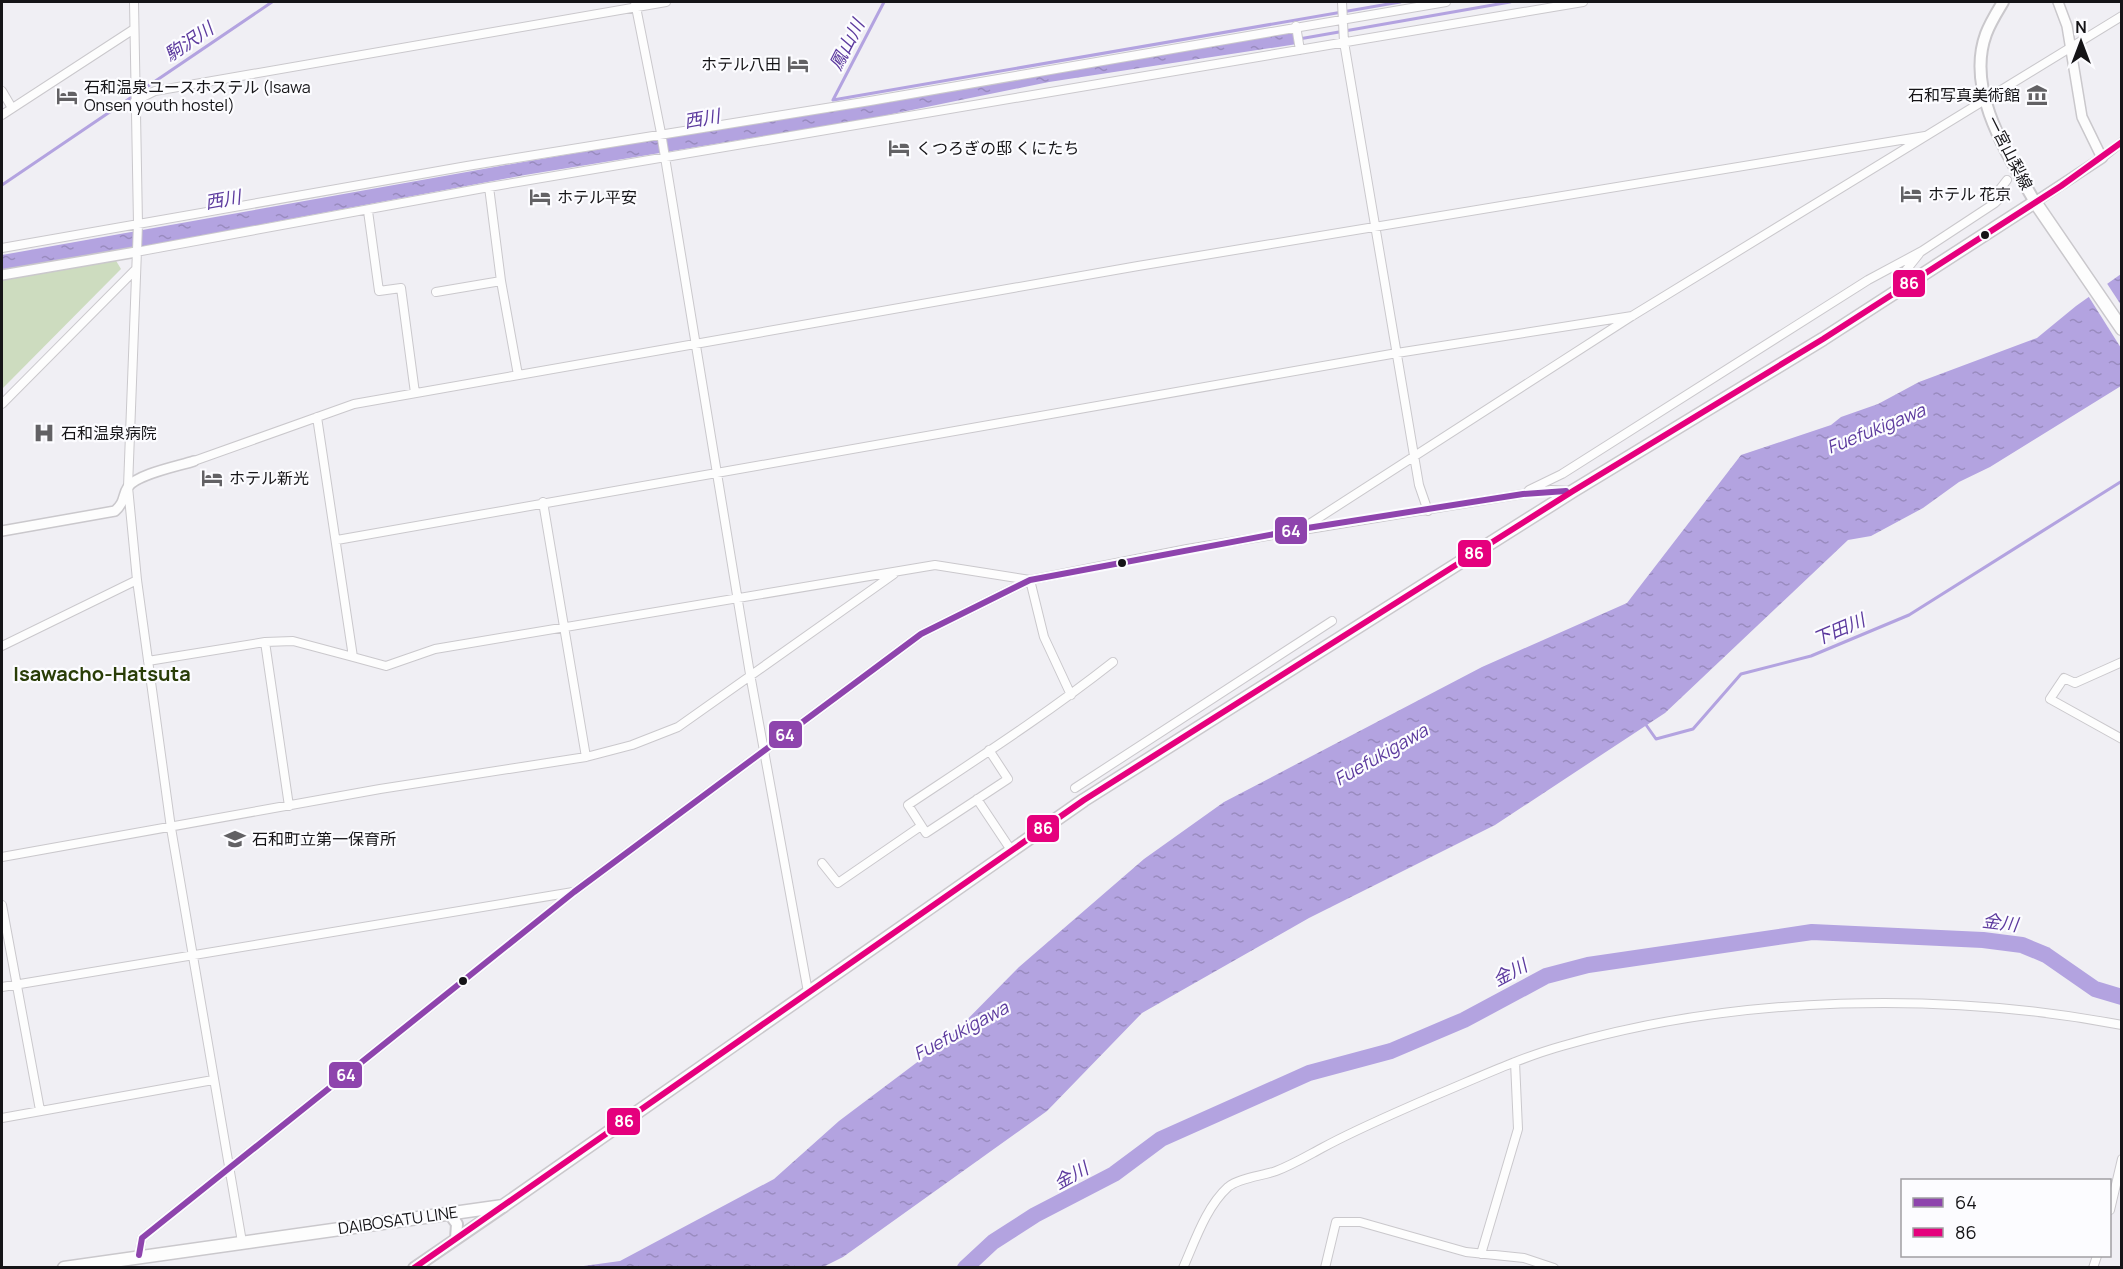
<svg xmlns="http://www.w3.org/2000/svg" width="2123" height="1269" font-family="Manrope,'Noto Sans JP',sans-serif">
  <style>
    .green { fill: #cddcbf }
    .water { fill: url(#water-ripples) }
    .pier { fill: #f0eff4 }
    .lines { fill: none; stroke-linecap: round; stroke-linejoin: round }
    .stream { stroke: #b3a3e0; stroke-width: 3 }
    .river { stroke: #b3a3e0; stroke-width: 16 }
    .minor-casing { stroke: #cac8cc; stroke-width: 10 }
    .tertiary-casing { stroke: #cac8cc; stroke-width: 12 }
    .secondary-casing { stroke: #cac8cc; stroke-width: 14 }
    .trunk-casing { stroke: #cac8cc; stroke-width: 15 }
    .minor { stroke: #fdfdfd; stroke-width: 8 }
    .tertiary { stroke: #fdfdfd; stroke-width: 9 }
    .secondary { stroke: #fdfdfd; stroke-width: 10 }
    .trunk { stroke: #fdfdfd; stroke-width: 12 }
    .bus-1-casing { stroke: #fcfcff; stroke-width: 10 }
    .bus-2-casing { stroke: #fcfcff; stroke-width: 10 }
    .bus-1 { stroke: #8e44ad; stroke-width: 6 }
    .bus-2 { stroke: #e5007d; stroke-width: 6 }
    .bus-dot { fill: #151417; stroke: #fcfcff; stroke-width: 2 }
    .labels { text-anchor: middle; stroke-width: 4.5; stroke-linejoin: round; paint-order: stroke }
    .poi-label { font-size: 16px; fill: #151417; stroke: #fcfcff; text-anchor: start }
    .street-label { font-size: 16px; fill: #151417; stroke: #fcfcff }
    .water-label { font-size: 18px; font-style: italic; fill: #5c3a9e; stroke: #fcfcff }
    .quarter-label { font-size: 20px; font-weight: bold; fill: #293d07; stroke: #fcfcff }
    .line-badge { stroke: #fcfcff; stroke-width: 2 }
    .badge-label { font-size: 16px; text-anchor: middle; font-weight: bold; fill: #fff }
  </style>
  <defs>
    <pattern id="water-ripples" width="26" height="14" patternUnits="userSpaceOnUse" patternTransform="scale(1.5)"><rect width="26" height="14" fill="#b3a3e0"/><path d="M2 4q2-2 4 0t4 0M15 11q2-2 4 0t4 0" fill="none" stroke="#998bbf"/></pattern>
  </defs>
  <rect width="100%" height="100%" fill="#f0eff4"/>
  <path class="green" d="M 115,259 L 121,269 L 2,389 L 2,279 Z"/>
  <path class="water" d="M 1295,32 L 1297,44 L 1049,82 L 863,120 L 525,175 L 2,273 L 2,255 L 523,162 Z
    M 2121,274 L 2121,386 L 1990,467 L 1959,482 L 1923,508 L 1871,536 L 1848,540 L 1665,713 L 1495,825 L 1309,918 L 1142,1013 L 1047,1111 L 843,1257 L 821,1268 L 569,1268 L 620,1261 L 774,1179 L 839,1121 L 948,1039 L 1019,967 L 1144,859 L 1224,802 L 1482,667 L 1627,603 L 1741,455 L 1831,425 L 1841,417 L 1878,404 L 1919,382 L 2037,338 L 2076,306 Z"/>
  <path class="pier" d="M 2106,282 L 2121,305 L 2121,348 L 2087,294 Z"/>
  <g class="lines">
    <path class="stream" d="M 1299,39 L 1510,2
      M 833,100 L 1400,2
      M 833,100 L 884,2
      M 2,185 L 272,2
      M 1644,722 L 1656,739 L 1693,729 L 1741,674 L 1811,656 L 1909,615 L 2122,481"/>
    <path class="river" d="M 965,1268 L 993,1242 L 1035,1215 L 1114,1174 L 1161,1139 L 1309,1073 L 1391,1051 L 1464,1020 L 1546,976 L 1588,965 L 1812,932 L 1983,940 L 2022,945 L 2046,955 L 2095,989 L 2122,997"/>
    <defs>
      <path id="minor" d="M 134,2 L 138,224 L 128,487 L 137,580 L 171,828 L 242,1242
        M 635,2 L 661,133 L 750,674 L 808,992
        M 1342,2 L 1344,42 L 1419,485 L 1428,511
        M 1296,26 L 1300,50
        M 2,91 L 12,108
        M 135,101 L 155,91 L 666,2
        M 2,115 L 134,29
        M 2102,158 L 2122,142
        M 489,187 L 501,281 L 518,375
        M 368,211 L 379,291 L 401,288 L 415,393
        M 2,248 L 467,166 L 870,101 L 1446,2
        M 136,252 L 489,187 L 1583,2
        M 1901,289 L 1899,279 L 1919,254
        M 436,292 L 501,281
        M 2,404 L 135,270
        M 317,417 L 353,657 L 386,666 L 435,649 L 935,565 L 1030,580
        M 194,461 L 354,404 L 1138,266 L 1925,136
        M 1529,490 L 1562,474 L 1868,280 L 1922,251 L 1995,203 L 1999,199 L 2000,189 L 2007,180
        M 543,502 L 586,757
        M 1303,528 L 1632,316 L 2122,16
        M 337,540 L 1397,353 L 1632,316
        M 1030,580 L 1044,637 L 1071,695
        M 265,642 L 289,806
        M 2,646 L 137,580
        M 148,661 L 265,642 L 293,641 L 353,657
        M 2122,662 L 2075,683 L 2064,678 L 2050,699 L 2122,739
        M 989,750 L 1008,779 L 926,833 L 908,805 C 977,759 1047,714 1113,662
        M 1075,788 L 1332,621
        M 977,799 L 1011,850
        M 2,857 L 380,789 L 586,757 L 632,745 L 678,727 L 894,574
        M 822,863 L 838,883 L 921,826
        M 2,905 L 40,1110
        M 2,987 L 573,892
        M 2,1118 L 213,1080
        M 2110,1210 L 2122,1159
        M 1481,1254 L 1518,1129 L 1515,1062
        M 139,1255 L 142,1238 L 574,892 L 921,634 L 1030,580 L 1187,549 L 1523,494 L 1551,490 L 1572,491
        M 1183,1268 C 1195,1241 1206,1207 1228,1187 C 1239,1178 1262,1176 1276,1171 C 1292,1165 1307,1156 1322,1148 C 1357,1129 1393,1114 1429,1098 C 1473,1080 1516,1059 1562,1046 C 1737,995 1943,991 2122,1025
        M 1325,1268 L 1336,1222 L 1360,1222 L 1466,1252 L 1524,1258 L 1554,1268
        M 2093,1268 L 2097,1256"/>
      <path id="tertiary" d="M 2035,202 L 2102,158 L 2082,117 L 2067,26 L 2058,2
        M 2,275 L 136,252
        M 2,531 L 115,511 C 126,501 122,496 128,487 C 137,474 179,466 194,461"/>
      <path id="secondary" d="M 2003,2 C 1997,12 1990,23 1986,34 C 1965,91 2008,155 2035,202
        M 449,1213 L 457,1224 L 456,1239
        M 414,1268 L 503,1207"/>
      <path id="trunk" d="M 64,1268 L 503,1206 L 1084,800 L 1573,491 L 1823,339 L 2035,202 L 2122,329"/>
    </defs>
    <use href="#minor" class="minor-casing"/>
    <use href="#tertiary" class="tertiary-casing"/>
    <use href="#secondary" class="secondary-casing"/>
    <use href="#trunk" class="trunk-casing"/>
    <use href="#minor" class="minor"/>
    <use href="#tertiary" class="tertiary"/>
    <use href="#secondary" class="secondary"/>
    <use href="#trunk" class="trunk"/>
    <defs>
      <path id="bus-1" d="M 139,1255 L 142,1238 L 574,892 L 921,634 L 1030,580 L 1301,529 L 1523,494 L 1566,491"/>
      <path id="bus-2" d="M 414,1268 L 1084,800 L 1573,491 L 1823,339 L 2061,186 L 2122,142"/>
    </defs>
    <use href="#bus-1" class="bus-1-casing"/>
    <use href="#bus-2" class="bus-2-casing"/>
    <use href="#bus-1" class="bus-1"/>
    <use href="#bus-2" class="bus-2"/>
  </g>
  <defs>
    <symbol id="hotel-bare" viewBox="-9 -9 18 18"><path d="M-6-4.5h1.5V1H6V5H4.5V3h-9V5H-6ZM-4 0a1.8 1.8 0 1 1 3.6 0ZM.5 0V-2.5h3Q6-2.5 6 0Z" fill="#626164" stroke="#fcfcff" stroke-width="2.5" paint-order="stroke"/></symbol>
    <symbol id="museum-bare" viewBox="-9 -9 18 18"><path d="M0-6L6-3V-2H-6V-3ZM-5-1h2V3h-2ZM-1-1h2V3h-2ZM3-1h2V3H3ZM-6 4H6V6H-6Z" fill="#626164" stroke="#fcfcff" stroke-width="2.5" paint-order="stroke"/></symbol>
    <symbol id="hospital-bare" viewBox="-9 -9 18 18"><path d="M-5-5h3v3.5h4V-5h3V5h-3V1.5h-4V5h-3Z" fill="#626164" stroke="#fcfcff" stroke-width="2.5" paint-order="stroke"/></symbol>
    <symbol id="school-bare" viewBox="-9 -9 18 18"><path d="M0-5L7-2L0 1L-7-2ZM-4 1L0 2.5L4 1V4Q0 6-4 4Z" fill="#626164" stroke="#fcfcff" stroke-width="2.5" paint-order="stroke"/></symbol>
  </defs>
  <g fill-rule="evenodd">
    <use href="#hotel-bare" x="783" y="49" width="30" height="30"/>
    <use href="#museum-bare" x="2022" y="80" width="30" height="30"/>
    <use href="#hotel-bare" x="52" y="81" width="30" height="30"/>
    <use href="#hotel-bare" x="884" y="133" width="30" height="30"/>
    <use href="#hotel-bare" x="1896" y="179" width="30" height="30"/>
    <use href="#hotel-bare" x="525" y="182" width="30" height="30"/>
    <use href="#hospital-bare" x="29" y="418" width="30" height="30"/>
    <use href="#hotel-bare" x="197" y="463" width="30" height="30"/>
    <use href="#school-bare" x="220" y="824" width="30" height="30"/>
  </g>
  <g class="bus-dot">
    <circle cx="1985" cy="235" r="5"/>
    <circle cx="1122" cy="563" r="5"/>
    <circle cx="463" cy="981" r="5"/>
  </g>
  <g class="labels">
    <g class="poi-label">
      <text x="781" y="70" text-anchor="end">ホテル八田</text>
      <text x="84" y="93">石和温泉ユースホステル (Isawa<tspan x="84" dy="18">Onsen youth hostel)</tspan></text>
      <text x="2020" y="101" text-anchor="end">石和写真美術館</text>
      <text x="916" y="154">くつろぎの邸 くにたち</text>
      <text x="1928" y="200">ホテル 花京</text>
      <text x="557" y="203">ホテル平安</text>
      <text x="61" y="439">石和温泉病院</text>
      <text x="229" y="484">ホテル新光</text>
      <text x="252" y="845">石和町立第一保育所</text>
    </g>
    <g class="street-label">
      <text transform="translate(2010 153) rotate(63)" y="6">一宮山梨線</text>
      <text transform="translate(398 1220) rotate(-8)" y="6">DAIBOSATU LINE</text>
    </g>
    <g class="water-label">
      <text transform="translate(189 42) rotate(-34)" y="6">駒沢川</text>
      <text transform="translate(847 45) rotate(-63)" y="6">鳳山川</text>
      <text transform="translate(702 119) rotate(-10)" y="6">西川</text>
      <text transform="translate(223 200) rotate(-10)" y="6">西川</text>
      <text transform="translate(1876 429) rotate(-22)" y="6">Fuefukigawa</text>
      <text transform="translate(1839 630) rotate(-23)" y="6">下田川</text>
      <text transform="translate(1381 755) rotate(-30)" y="6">Fuefukigawa</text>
      <text transform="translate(2000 923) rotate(7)" y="6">金川</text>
      <text transform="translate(1510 973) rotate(-28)" y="6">金川</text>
      <text transform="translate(961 1031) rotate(-28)" y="6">Fuefukigawa</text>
      <text transform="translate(1071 1176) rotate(-29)" y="6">金川</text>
    </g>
    <g class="quarter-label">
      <text x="102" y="681">Isawacho-Hatsuta</text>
    </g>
  </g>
  <g class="line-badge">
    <rect x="1892" y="269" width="34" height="29" rx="6" fill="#e5007d"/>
    <rect x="1274" y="516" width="34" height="29" rx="6" fill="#8e44ad"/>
    <rect x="1457" y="539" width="35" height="29" rx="6" fill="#e5007d"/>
    <rect x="768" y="720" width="35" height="29" rx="6" fill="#8e44ad"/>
    <rect x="1026" y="814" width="34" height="29" rx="6" fill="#e5007d"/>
    <rect x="328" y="1061" width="35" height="28" rx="6" fill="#8e44ad"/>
    <rect x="606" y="1107" width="35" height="29" rx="6" fill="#e5007d"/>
  </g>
  <g class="badge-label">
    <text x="1909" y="289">86</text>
    <text x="1291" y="537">64</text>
    <text x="1474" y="559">86</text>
    <text x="785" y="741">64</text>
    <text x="1043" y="834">86</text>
    <text x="346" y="1081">64</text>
    <text x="624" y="1127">86</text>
  </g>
  <rect width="2123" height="1269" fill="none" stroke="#151417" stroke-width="6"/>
  <rect x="1901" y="1179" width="210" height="78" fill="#fcfcff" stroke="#a09fa2" stroke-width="1.5"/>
  <rect x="1913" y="1198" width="30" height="9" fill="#8e44ad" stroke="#a09fa2" stroke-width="1.5"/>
  <text x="1955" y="1209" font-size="18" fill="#151417">64</text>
  <rect x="1913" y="1228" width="30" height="9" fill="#e5007d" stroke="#a09fa2" stroke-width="1.5"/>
  <text x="1955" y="1239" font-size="18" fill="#151417">86</text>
  <g transform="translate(2081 42)" stroke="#fcfcff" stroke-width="4.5" paint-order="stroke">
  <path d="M0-4.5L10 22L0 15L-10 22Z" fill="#151417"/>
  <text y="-9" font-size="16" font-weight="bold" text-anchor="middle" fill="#151417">N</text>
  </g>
</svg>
